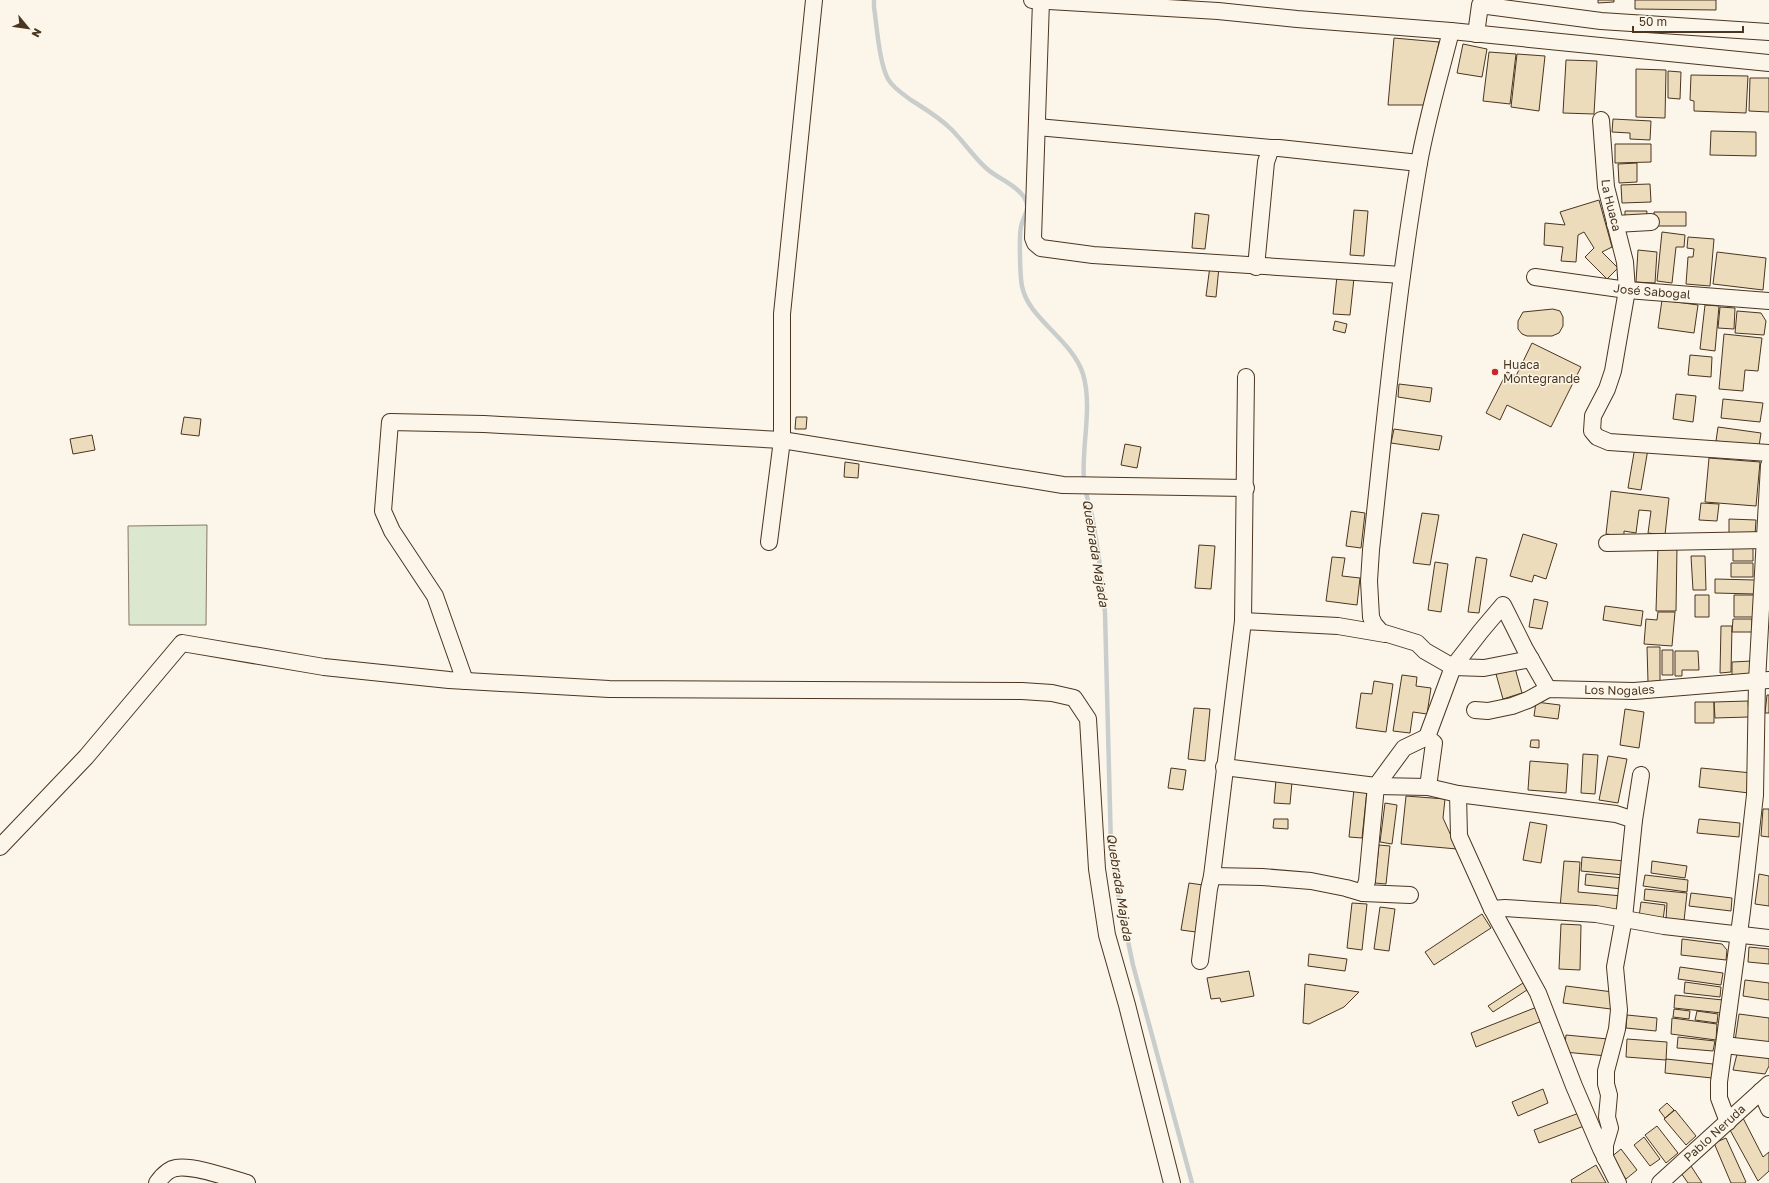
<svg xmlns="http://www.w3.org/2000/svg" width="1769" height="1183" font-family="'Golos Text',sans-serif">
  <style>
    .green { fill: #dce7d0; stroke: #887966 }
    .lines { fill: none; stroke-linecap: round; stroke-linejoin: round }
    .stream { stroke: #c9cecd; stroke-width: 4.5 }
    .building { fill: #ecdcbc; stroke: #4a3520 }
    .minor-casing { stroke: #4a3520; stroke-width: 18 }
    .minor { stroke: #fbf6e9; stroke-width: 16 }
    .poi-dot { fill: #c62828; stroke: #fbf6e9; stroke-width: 1.5 }
    .labels { text-anchor: middle; stroke-width: 3; stroke-linejoin: round; paint-order: stroke }
    .street-label { font-size: 12px; fill: #4a3520; stroke: #fbf6e9 }
    .poi-label { font-size: 12px; fill: #4a3520; stroke: #fbf6e9; text-anchor: start }
    .water-label { font-size: 13px; font-style: italic; fill: #4a3520; stroke: #fbf6e9 }
  </style>
  <rect width="100%" height="100%" fill="#fbf6e9"/>
  <path class="green" d="M 207,525 L 206,625 L 129,625 L 128,526 Z"/>
  <g class="lines">
    <path class="stream" d="M 874,0 L 874,7 C 877,27 879,62 888,79 C 893,88 903,94 911,100 C 925,109 939,117 951,129 C 963,141 973,156 986,168 C 998,179 1014,183 1024,197 C 1032,209 1023,215 1021,227 C 1019,235 1020,277 1022,286 C 1028,319 1072,339 1083,374 C 1093,408 1081,446 1084,482 C 1085,493 1090,505 1092,516 C 1098,548 1102,580 1105,613 L 1111,847 L 1118,894 L 1133,965 L 1192,1183"/>
  </g>
  <path class="building" d="M 1598,0 L 1614,0 L 1614,2 L 1598,3 Z
    M 1635,0 L 1716,0 L 1716,10 L 1635,9 Z
    M 1394,38 L 1439,42 L 1426,105 L 1388,105 Z
    M 1463,44 L 1487,49 L 1482,77 L 1457,73 Z
    M 1489,52 L 1516,54 L 1510,104 L 1483,101 Z
    M 1517,54 L 1545,56 L 1539,111 L 1511,107 Z
    M 1566,60 L 1597,61 L 1594,114 L 1563,113 Z
    M 1636,69 L 1666,70 L 1665,118 L 1636,117 Z
    M 1668,71 L 1681,72 L 1680,99 L 1668,98 Z
    M 1691,75 L 1748,76 L 1746,113 L 1694,111 L 1694,101 L 1690,100 Z
    M 1750,78 L 1769,78 L 1769,112 L 1749,111 Z
    M 1613,119 L 1651,121 L 1650,140 L 1630,139 L 1630,133 L 1612,132 Z
    M 1711,131 L 1756,132 L 1756,156 L 1710,155 Z
    M 1615,144 L 1651,144 L 1651,162 L 1615,163 Z
    M 1637,163 L 1637,182 L 1619,183 L 1618,164 Z
    M 1650,184 L 1651,202 L 1622,203 L 1621,185 Z
    M 1599,200 L 1612,247 L 1602,252 L 1618,268 L 1607,279 L 1585,257 L 1594,248 L 1584,232 L 1578,235 L 1576,262 L 1561,261 L 1563,247 L 1544,245 L 1545,223 L 1565,225 L 1560,212 Z
    M 1354,210 L 1368,211 L 1364,256 L 1350,255 Z
    M 1625,211 L 1647,211 L 1646,220 L 1625,220 Z
    M 1654,212 L 1686,212 L 1686,226 L 1654,226 Z
    M 1195,213 L 1209,215 L 1205,249 L 1192,248 Z
    M 1662,232 L 1685,235 L 1684,247 L 1676,247 L 1672,283 L 1657,281 Z
    M 1688,237 L 1714,239 L 1710,286 L 1686,284 L 1688,257 L 1693,257 L 1694,249 L 1687,248 Z
    M 1638,250 L 1657,252 L 1655,283 L 1636,282 Z
    M 1717,252 L 1766,258 L 1763,290 L 1713,284 Z
    M 1210,266 L 1219,267 L 1216,297 L 1206,296 Z
    M 1337,276 L 1354,278 L 1350,315 L 1333,314 Z
    M 1662,300 L 1698,305 L 1694,333 L 1658,328 Z
    M 1705,305 L 1719,306 L 1715,351 L 1700,349 Z
    M 1720,307 L 1735,308 L 1734,329 L 1718,328 Z
    M 1553,309 L 1560,311 L 1563,317 L 1563,326 L 1559,333 L 1552,336 L 1527,336 L 1522,334 L 1518,329 L 1518,321 L 1523,312 Z
    M 1737,311 L 1761,313 L 1766,321 L 1764,335 L 1735,333 Z
    M 1335,321 L 1347,324 L 1345,333 L 1333,330 Z
    M 1724,334 L 1762,338 L 1758,371 L 1745,370 L 1743,391 L 1719,389 Z
    M 1532,343 L 1581,367 L 1551,427 L 1507,405 L 1500,420 L 1486,413 L 1507,372 L 1516,376 Z
    M 1690,355 L 1712,357 L 1711,377 L 1688,375 Z
    M 1399,384 L 1432,388 L 1430,402 L 1398,397 Z
    M 1676,394 L 1696,396 L 1693,422 L 1673,419 Z
    M 1723,399 L 1763,403 L 1760,422 L 1721,418 Z
    M 184,417 L 201,419 L 199,436 L 181,434 Z
    M 796,417 L 807,417 L 806,429 L 795,429 Z
    M 1718,427 L 1761,433 L 1759,446 L 1716,441 Z
    M 1394,429 L 1442,436 L 1439,450 L 1391,443 Z
    M 92,435 L 95,450 L 73,454 L 70,439 Z
    M 1125,444 L 1141,447 L 1137,468 L 1121,465 Z
    M 1635,447 L 1648,449 L 1641,490 L 1628,488 Z
    M 1709,458 L 1760,462 L 1756,506 L 1705,502 Z
    M 845,462 L 859,464 L 858,478 L 844,477 Z
    M 1611,491 L 1669,498 L 1665,535 L 1648,533 L 1651,511 L 1639,510 L 1636,533 L 1624,531 L 1624,536 L 1606,534 Z
    M 1701,503 L 1719,504 L 1717,521 L 1699,520 Z
    M 1351,511 L 1365,513 L 1361,548 L 1346,546 Z
    M 1422,513 L 1439,515 L 1430,565 L 1413,563 Z
    M 1729,519 L 1756,520 L 1755,535 L 1729,534 Z
    M 1523,534 L 1557,544 L 1546,579 L 1534,575 L 1532,582 L 1510,576 Z
    M 1199,545 L 1215,546 L 1211,589 L 1195,588 Z
    M 1658,546 L 1677,547 L 1676,611 L 1656,611 Z
    M 1733,548 L 1753,548 L 1753,561 L 1733,561 Z
    M 1691,556 L 1705,556 L 1706,590 L 1693,590 Z
    M 1332,557 L 1345,558 L 1342,576 L 1360,578 L 1357,605 L 1326,601 Z
    M 1476,557 L 1487,559 L 1479,613 L 1468,612 Z
    M 1435,562 L 1448,564 L 1441,612 L 1428,610 Z
    M 1731,563 L 1753,563 L 1753,577 L 1731,577 Z
    M 1715,579 L 1755,580 L 1755,594 L 1715,593 Z
    M 1695,595 L 1709,595 L 1709,617 L 1695,617 Z
    M 1734,595 L 1754,595 L 1753,617 L 1734,617 Z
    M 1534,599 L 1548,602 L 1542,629 L 1529,627 Z
    M 1605,606 L 1643,611 L 1641,626 L 1603,620 Z
    M 1658,612 L 1675,612 L 1672,646 L 1644,644 L 1646,619 L 1657,620 Z
    M 1733,619 L 1752,619 L 1752,632 L 1732,632 Z
    M 1721,626 L 1732,626 L 1731,672 L 1720,673 Z
    M 1647,647 L 1660,647 L 1660,681 L 1648,682 Z
    M 1662,650 L 1673,650 L 1673,675 L 1662,675 Z
    M 1675,651 L 1698,651 L 1699,670 L 1682,670 L 1682,676 L 1675,676 Z
    M 1752,661 L 1752,677 L 1732,677 L 1732,662 Z
    M 1515,668 L 1522,693 L 1503,699 L 1496,674 Z
    M 1402,675 L 1417,677 L 1416,686 L 1431,688 L 1427,714 L 1413,712 L 1410,733 L 1393,731 Z
    M 1374,681 L 1393,684 L 1386,732 L 1356,728 L 1361,693 L 1372,694 Z
    M 1767,695 L 1769,695 L 1769,713 L 1765,713 Z
    M 1748,701 L 1749,717 L 1715,718 L 1714,702 Z
    M 1536,702 L 1560,705 L 1558,719 L 1534,716 Z
    M 1695,702 L 1714,702 L 1714,723 L 1695,723 Z
    M 1194,708 L 1210,709 L 1205,761 L 1188,759 Z
    M 1625,709 L 1644,712 L 1639,748 L 1620,745 Z
    M 1531,740 L 1539,740 L 1539,748 L 1530,747 Z
    M 1583,754 L 1598,755 L 1595,794 L 1581,793 Z
    M 1608,756 L 1627,759 L 1618,803 L 1599,800 Z
    M 1530,761 L 1568,764 L 1566,793 L 1528,790 Z
    M 1171,768 L 1186,770 L 1183,790 L 1168,788 Z
    M 1701,768 L 1752,773 L 1749,793 L 1699,787 Z
    M 1276,780 L 1292,782 L 1290,804 L 1274,803 Z
    M 1354,789 L 1367,790 L 1362,838 L 1349,837 Z
    M 1406,796 L 1445,799 L 1443,818 L 1457,849 L 1401,844 Z
    M 1385,803 L 1397,805 L 1392,844 L 1380,842 Z
    M 1763,809 L 1769,809 L 1769,837 L 1761,836 Z
    M 1274,819 L 1288,819 L 1288,829 L 1273,828 Z
    M 1699,819 L 1740,823 L 1739,837 L 1697,833 Z
    M 1530,822 L 1547,825 L 1541,863 L 1523,860 Z
    M 1379,845 L 1390,846 L 1386,884 L 1375,883 Z
    M 1582,857 L 1625,861 L 1624,875 L 1581,871 Z
    M 1564,861 L 1580,862 L 1578,892 L 1622,896 L 1621,912 L 1560,908 Z
    M 1652,861 L 1687,866 L 1685,878 L 1651,873 Z
    M 1586,874 L 1623,878 L 1622,889 L 1585,885 Z
    M 1759,874 L 1769,876 L 1769,906 L 1755,904 Z
    M 1645,875 L 1688,880 L 1687,892 L 1643,886 Z
    M 1189,883 L 1203,885 L 1196,932 L 1181,930 Z
    M 1645,889 L 1687,893 L 1684,921 L 1666,919 L 1667,903 L 1644,900 Z
    M 1691,893 L 1732,898 L 1731,911 L 1689,906 Z
    M 1641,902 L 1665,905 L 1663,920 L 1639,917 Z
    M 1352,903 L 1367,904 L 1362,950 L 1347,948 Z
    M 1380,907 L 1395,909 L 1389,951 L 1374,949 Z
    M 1482,914 L 1491,928 L 1434,965 L 1425,952 Z
    M 1561,924 L 1581,925 L 1580,970 L 1559,969 Z
    M 1682,939 L 1722,944 L 1727,950 L 1726,960 L 1681,955 Z
    M 1749,947 L 1769,949 L 1769,964 L 1748,962 Z
    M 1309,954 L 1347,959 L 1345,971 L 1308,966 Z
    M 1680,967 L 1723,973 L 1721,985 L 1678,979 Z
    M 1249,971 L 1254,996 L 1221,1002 L 1220,998 L 1211,999 L 1207,978 Z
    M 1745,980 L 1769,983 L 1769,1000 L 1743,996 Z
    M 1685,982 L 1721,987 L 1720,997 L 1684,993 Z
    M 1523,983 L 1527,990 L 1493,1012 L 1488,1006 Z
    M 1305,984 L 1359,992 L 1344,1007 L 1309,1024 L 1303,1023 Z
    M 1566,986 L 1613,992 L 1611,1009 L 1563,1003 Z
    M 1675,995 L 1723,1000 L 1722,1013 L 1674,1008 Z
    M 1537,1007 L 1542,1021 L 1476,1047 L 1471,1033 Z
    M 1674,1009 L 1690,1011 L 1689,1019 L 1673,1017 Z
    M 1697,1011 L 1718,1014 L 1717,1023 L 1695,1020 Z
    M 1739,1014 L 1769,1018 L 1769,1045 L 1735,1041 Z
    M 1627,1015 L 1657,1018 L 1656,1031 L 1626,1028 Z
    M 1672,1018 L 1717,1024 L 1716,1040 L 1671,1034 Z
    M 1566,1035 L 1608,1039 L 1607,1056 L 1564,1052 Z
    M 1678,1037 L 1715,1041 L 1713,1051 L 1677,1048 Z
    M 1627,1039 L 1667,1042 L 1666,1060 L 1626,1057 Z
    M 1737,1054 L 1769,1058 L 1769,1066 L 1765,1074 L 1733,1070 Z
    M 1666,1059 L 1713,1064 L 1712,1078 L 1665,1073 Z
    M 1543,1089 L 1548,1103 L 1518,1116 L 1512,1102 Z
    M 1667,1103 L 1674,1110 L 1665,1118 L 1659,1110 Z
    M 1675,1110 L 1696,1136 L 1686,1145 L 1664,1119 Z
    M 1579,1113 L 1584,1126 L 1539,1143 L 1534,1130 Z
    M 1743,1118 L 1763,1157 L 1769,1152 L 1769,1171 L 1758,1181 L 1730,1130 Z
    M 1657,1126 L 1678,1153 L 1666,1163 L 1645,1135 Z
    M 1644,1137 L 1660,1159 L 1650,1166 L 1634,1145 Z
    M 1726,1138 L 1746,1182 L 1744,1183 L 1731,1183 L 1714,1143 Z
    M 1621,1149 L 1637,1170 L 1626,1179 L 1610,1158 Z
    M 1596,1165 L 1606,1183 L 1572,1183 L 1571,1180 Z
    M 1691,1166 L 1702,1183 L 1688,1183 L 1681,1173 Z"/>
  <g class="lines">
    <defs>
      <g id="minor">
        <path d="M 1032,0 L 1218,11 L 1297,19 L 1451,31 L 1769,63"/>
        <path d="M 1041,1 L 1033,238 L 1035,243 L 1041,248 L 1093,255 L 1402,275"/>
        <path d="M 1451,31 C 1440,75 1427,118 1419,163 C 1397,291 1385,421 1371,550 L 1369,581 L 1371,617 L 1374,624 L 1381,632 L 1417,643 L 1425,651 L 1453,667 L 1484,668 L 1531,659"/>
        <path d="M 1476,34 L 1480,5 L 1601,21 L 1769,32"/>
        <path id="s1" d="M 1601,120 L 1606,187 L 1625,262 L 1627,290 L 1613,371 L 1607,389 L 1593,416 L 1592,431 L 1597,437 L 1609,442 L 1769,453"/>
        <path d="M 1037,127 L 1271,148"/>
        <path d="M 1615,224 L 1651,222"/>
        <path d="M 1256,267 L 1266,162 L 1271,148 L 1279,148 L 1419,163"/>
        <path id="s2" d="M 1535,277 L 1627,290 L 1769,301"/>
        <path d="M 769,542 L 782,440 L 782,314 L 814,0"/>
        <path d="M 1607,543 L 1765,540"/>
        <path d="M 1243,621 L 1246,377"/>
        <path d="M 465,681 L 435,596 L 392,531 L 383,511 L 390,422 L 484,424 L 782,440 L 1063,485 L 1246,488"/>
        <path d="M 1548,689 L 1525,649 L 1503,605 L 1481,631 L 1453,667 L 1427,737 L 1434,743 L 1428,787 L 1458,794 L 1616,814 L 1634,820 L 1624,918 L 1615,967 L 1619,1010 L 1617,1029 L 1606,1071 L 1606,1084 L 1609,1095 L 1607,1117 L 1610,1128 L 1605,1145 L 1605,1158"/>
        <path id="s3" d="M 1475,710 L 1488,711 L 1512,706 L 1528,700 L 1548,689 L 1634,691 L 1769,680"/>
        <path d="M 1224,767 L 1376,786 L 1428,787"/>
        <path d="M 1458,794 L 1459,836 L 1492,909 L 1538,993 L 1574,1086 L 1601,1149 L 1618,1183"/>
        <path d="M 1634,820 L 1641,775"/>
        <path d="M 0,847 L 86,757 L 182,643 L 324,667 L 449,680 L 609,689 L 1022,691 L 1052,693 L 1074,698 L 1088,719 L 1097,869 L 1107,935 L 1127,1005 L 1172,1183"/>
        <path d="M 1212,876 L 1243,621 L 1338,626 L 1385,634"/>
        <path d="M 1363,893 L 1367,881 L 1376,786 L 1404,748 L 1427,737"/>
        <path d="M 1492,909 L 1505,908 L 1596,914 L 1664,926 L 1769,938"/>
        <path d="M 1200,961 L 1209,889 L 1212,876 L 1262,877 L 1311,881 L 1346,888 L 1363,893 L 1410,895"/>
        <path d="M 1724,1045 L 1769,1050"/>
        <path d="M 1761,1091 L 1769,1109"/>
        <path d="M 1728,1122 L 1719,1098 L 1719,1082 L 1742,911 L 1755,795 L 1757,681 L 1769,465"/>
        <path d="M 157,1183 C 162,1176 168,1169 176,1168 C 194,1165 229,1178 247,1183"/>
        <path id="s4" d="M 1660,1183 L 1769,1084"/>
      </g>
    </defs>
    <use href="#minor" class="minor-casing"/>
    <use href="#minor" class="minor"/>
  </g>
  <circle class="poi-dot" cx="1495" cy="372" r="4"/>
  <g class="labels">
    <g class="street-label">
      <text dy="4" stroke="none"><textPath href="#s1" startOffset="86">La Huaca</textPath></text>
      <text dy="4" stroke="none"><textPath href="#s2" startOffset="118">José Sabogal</textPath></text>
      <text dy="4" stroke="none"><textPath href="#s3" startOffset="149">Los Nogales</textPath></text>
      <text dy="4" stroke="none"><textPath href="#s4" startOffset="74">Pablo Neruda</textPath></text>
    </g>
    <g class="poi-label">
      <text x="1503" y="369">Huaca<tspan x="1503" dy="14">Montegrande</tspan></text>
    </g>
    <g class="water-label">
      <text transform="translate(1096 553) rotate(81)" y="5">Quebrada Majada</text>
      <text transform="translate(1120 887) rotate(81)" y="5">Quebrada Majada</text>
    </g>
  </g>
  <g transform="translate(28 28) rotate(119)" stroke="#fbf6e9" stroke-width="3" paint-order="stroke">
  <path d="M0-3L7 15L0 10L-7 15Z" fill="#4a3520"/>
  <text y="-6" font-size="11" font-weight="bold" text-anchor="middle" fill="#4a3520">N</text>
  </g>
  <path d="M1633 26v6h110v-6" fill="none" stroke="#4a3520" stroke-width="2"/>
  <text x="1639" y="26" font-size="12" fill="#4a3520" stroke="#fbf6e9" stroke-width="3" paint-order="stroke">50 m</text>
</svg>
